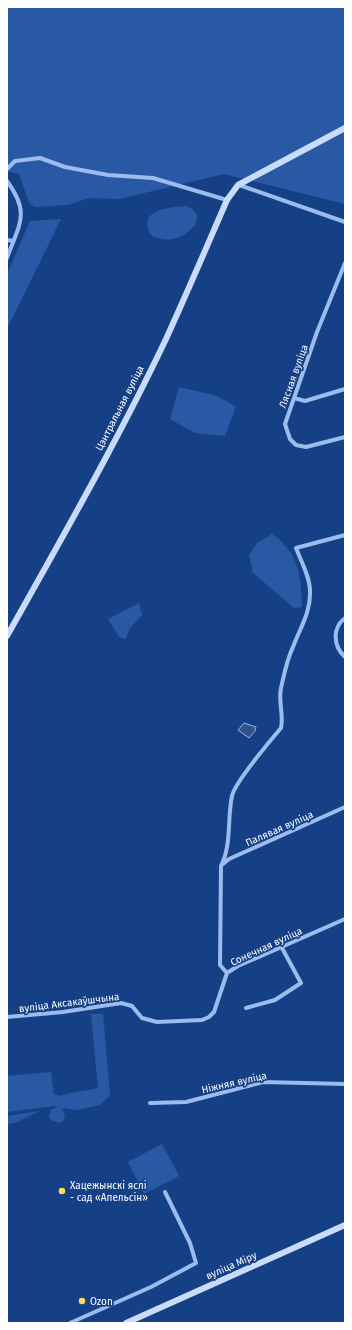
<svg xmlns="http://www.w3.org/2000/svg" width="352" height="1330" font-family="'Fira Sans',sans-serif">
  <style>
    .green { fill: #2959a5 }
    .water { fill: #335286; stroke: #8eb6f0 }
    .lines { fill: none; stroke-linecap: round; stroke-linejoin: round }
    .street { stroke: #9cbcee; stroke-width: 4 }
    .secondary { stroke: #c9dbfa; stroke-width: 6 }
    .poi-dot { fill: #ffd959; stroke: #164086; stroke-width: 1.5 }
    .labels { text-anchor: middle; stroke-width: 3.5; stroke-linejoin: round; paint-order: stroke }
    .street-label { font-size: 10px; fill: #fff; stroke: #164086 }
    .poi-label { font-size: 10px; fill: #fff; stroke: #164086; text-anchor: start }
  </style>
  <rect width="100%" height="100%" fill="#164086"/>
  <path class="green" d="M 7,7 L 345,7 L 345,204 L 224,174 L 119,199 L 89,198 L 68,205 L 35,207 L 29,203 L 19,174 L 7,171 Z
    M 186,206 C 214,216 183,244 162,239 C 155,238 150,236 148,229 C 141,209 173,207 186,206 Z
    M 61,219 L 7,329 L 7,274 L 30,221 Z
    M 179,387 L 214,395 L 236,406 L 225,436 L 195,433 L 170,419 Z
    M 272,534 C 299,553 301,576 302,607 L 294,608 L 253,573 L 249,555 L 257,543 Z
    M 139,603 L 142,615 L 130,628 L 126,639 L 119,637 L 108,619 Z
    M 91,1014 L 103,1014 L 110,1095 L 100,1105 L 76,1110 L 62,1108 L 65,1116 L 63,1121 L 59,1123 L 51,1120 L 49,1116 L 51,1110 L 57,1107 L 55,1106 L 7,1112 L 7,1076 L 51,1072 L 54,1094 L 61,1096 C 65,1093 90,1090 98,1088 Z
    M 39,1111 L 15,1123 L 7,1124 L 7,1116 Z
    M 162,1144 L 179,1176 L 144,1194 L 128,1162 Z"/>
  <path class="water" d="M 244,723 L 256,727 L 255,731 L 249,738 L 238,730 Z"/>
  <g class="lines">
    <path class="street" d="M 7,169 L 15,161 L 40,158 L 65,167 L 108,175 L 153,178 L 227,200
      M 7,181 C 31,214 19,224 7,258
      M 239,185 L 345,222
      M 7,240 L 13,241
      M 345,263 L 317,332 L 285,424 L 290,439 L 296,445 L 306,447 L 345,437
      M 294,398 L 305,401 L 345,389
      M 345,618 C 332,628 333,646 345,657
      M 223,864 L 229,859 L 345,807
      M 227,973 L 220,965 L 221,866 C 232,844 227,819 232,796 C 235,782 270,741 281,728 C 284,715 278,702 281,688 C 284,675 287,659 293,647 C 300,628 311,612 310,591 C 310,577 301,561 296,548 L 345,535
      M 246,1008 L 275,1000 L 301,983 L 282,948
      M 7,1017 L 63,1012 L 121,1003 L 132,1006 L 142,1018 L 157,1022 L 202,1020 L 209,1017 L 214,1012 L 227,973 L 238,966 L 345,919
      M 150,1103 L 186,1102 L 263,1082 L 345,1084
      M 70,1323 L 151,1287 L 196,1263 L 190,1243 L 165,1192"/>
    <path class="secondary" d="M 7,636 C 62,538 118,440 166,339 C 187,293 207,246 227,200 L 238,185 L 345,128
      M 126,1323 L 345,1225"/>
  </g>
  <g class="poi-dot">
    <circle cx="62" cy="1191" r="4"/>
    <circle cx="82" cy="1301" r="4"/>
  </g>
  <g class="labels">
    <g class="street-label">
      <text transform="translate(293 376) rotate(-70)" y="4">Лясная вуліца</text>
      <text transform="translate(119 408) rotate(-63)" y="4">Цэнтральная вуліца</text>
      <text transform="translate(279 828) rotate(-24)" y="4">Палявая вуліца</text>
      <text transform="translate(266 946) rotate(-25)" y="4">Сонечная вуліца</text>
      <text transform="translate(69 1002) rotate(-7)" y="4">вуліца Аксакаўшчына</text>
      <text transform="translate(234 1082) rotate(-13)" y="4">Ніжняя вуліца</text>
      <text transform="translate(231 1265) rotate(-24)" y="4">вуліца Міру</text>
    </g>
    <g class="poi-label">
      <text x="70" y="1189">Хацежынскі яслі<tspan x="70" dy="12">- сад «Апельсін»</tspan></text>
      <text x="90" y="1305">Ozon</text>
    </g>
  </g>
  <rect width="352" height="1330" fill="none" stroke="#ffffff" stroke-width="16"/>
</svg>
